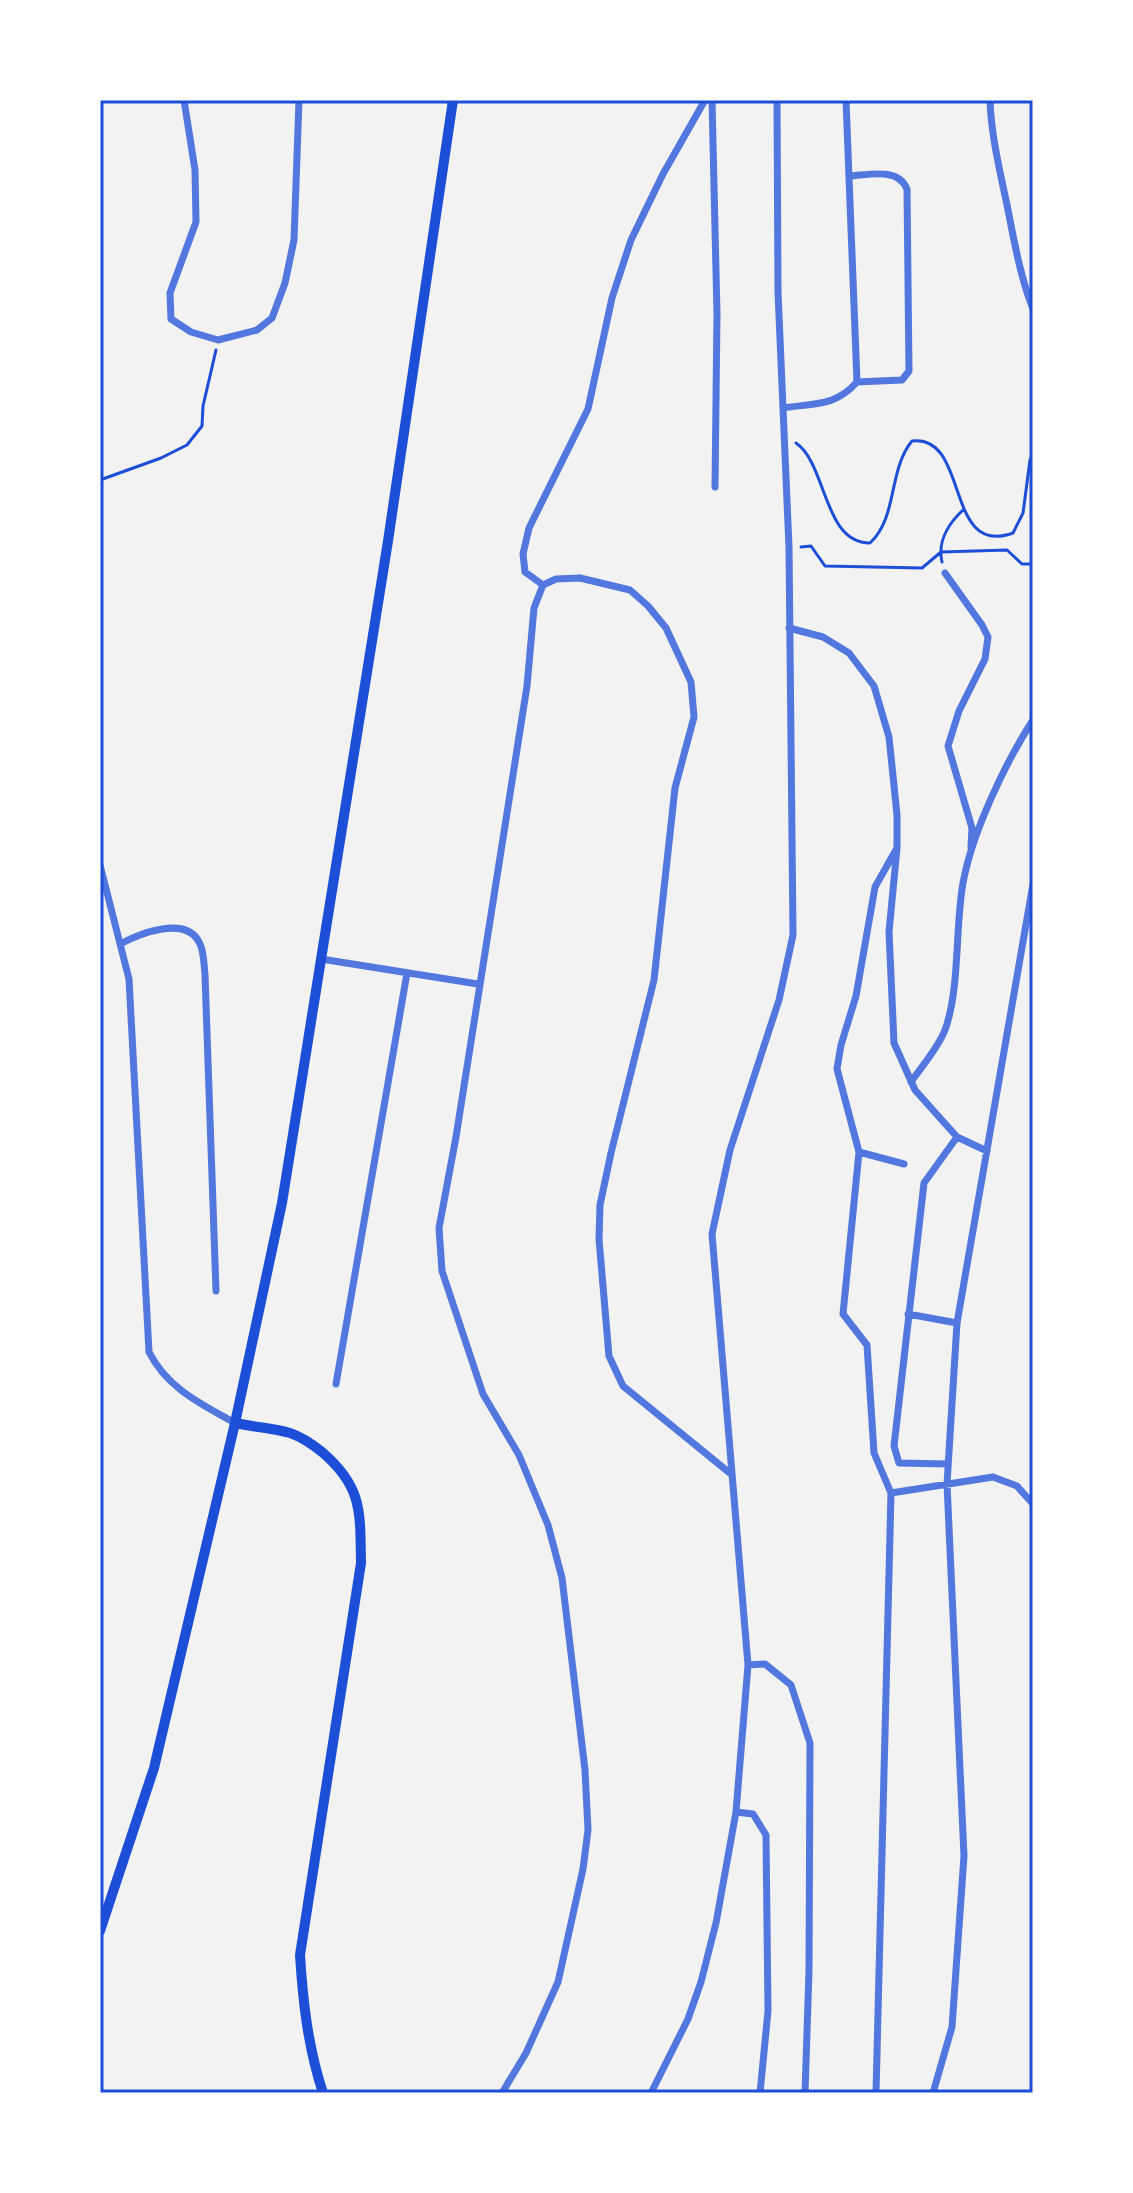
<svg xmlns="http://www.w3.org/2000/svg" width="1133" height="2193" font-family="Karla,sans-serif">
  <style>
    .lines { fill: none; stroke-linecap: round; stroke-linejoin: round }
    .path { stroke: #1d4ed8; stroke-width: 3 }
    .minor { stroke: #5277de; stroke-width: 7 }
    .secondary { stroke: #1d4ed8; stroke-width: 10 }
    .neatline { fill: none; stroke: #1d4ed8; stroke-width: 3 }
  </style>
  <rect width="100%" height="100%" fill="#f2f2f2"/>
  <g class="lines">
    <path class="path" d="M 796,443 C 827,464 823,543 870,543 C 898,517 888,470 912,441 C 970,434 944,558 1013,533 L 1023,513 L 1030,460 L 1033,454
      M 100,480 L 161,458 L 187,445 L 202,426 L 203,406 L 216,350
      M 801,547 L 811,546 L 825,566 L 922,568 L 941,552 L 1007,550 L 1022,564 L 1033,564
      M 942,562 C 937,540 949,523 964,509"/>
    <path class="minor" d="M 184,100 L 195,170 L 196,222 L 170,293 L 171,319 L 191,332 L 218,340 L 257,330 L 272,318 L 285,283 L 294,240 L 299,100
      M 712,100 L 717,314 L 715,487
      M 990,100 C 991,135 1000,171 1007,205 C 1014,240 1020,276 1033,309
      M 849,176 C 869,175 898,167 907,189 L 909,371 L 902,380 L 857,382
      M 783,408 C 814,403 835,407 857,382 L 846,100
      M 945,573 L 982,625 L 988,637 L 985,659 L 959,711 L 948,746 L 972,828 L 971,847
      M 543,585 L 525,572 L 523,554 L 529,528 L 588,409 L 612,298 L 631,240 L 663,174 L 705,100
      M 789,628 L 823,637 L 849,653 L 874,686 L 889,737 L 897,815 L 897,848 L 889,932 L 894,1043 L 915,1090 L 957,1137 L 987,1151
      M 100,865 L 129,979 L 149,1352 C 167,1388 201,1404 235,1423
      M 120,944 C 139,934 187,914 200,944 C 204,952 204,965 205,975 L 216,1291
      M 321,959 L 478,984
      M 911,1082 C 922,1066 938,1048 945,1030 C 960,989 955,928 963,883 C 972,833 1005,763 1033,720
      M 859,1152 L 904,1164
      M 908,1314 L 957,1323
      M 336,1384 L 407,973
      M 948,1464 L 899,1463 L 894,1446 L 924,1183 L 957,1137
      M 891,1493 L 993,1477 L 1017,1486 L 1033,1504
      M 748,1665 L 765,1664 L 791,1685 L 810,1743 L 809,1971 L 805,2093
      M 736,1812 L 753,1814 L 766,1835 L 768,2011 L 760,2093
      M 502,2093 L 526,2053 L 558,1982 L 583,1869 L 588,1830 L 585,1770 L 562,1578 L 548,1525 L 519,1455 L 483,1394 L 442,1271 L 439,1228 L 456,1137 L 527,686 L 534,608 L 543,585 L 556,579 L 580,578 L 630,590 L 648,606 L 666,628 L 691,682 L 694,717 L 675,788 L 654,980 L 611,1153 L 600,1205 L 599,1239 L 609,1356 L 623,1386 L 731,1474
      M 651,2093 L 688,2019 L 701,1982 L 716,1923 L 736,1812 L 748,1665 L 712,1234 L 730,1150 L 779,1000 L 793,935 L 789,547 L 778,292 L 777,100
      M 876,2093 L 891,1493 L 874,1453 L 867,1345 L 843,1314 L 859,1152 L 837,1069 L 841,1045 L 856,996 L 875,887 L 897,848
      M 933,2093 L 952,2027 L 964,1856 L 947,1484 L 957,1323 L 1033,884"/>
    <path class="secondary" d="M 235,1423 C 253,1427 272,1428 290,1433 C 302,1437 312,1444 322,1452 C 363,1487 360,1512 361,1563 L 300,1955 C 303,2003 308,2047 323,2093
      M 100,1931 L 154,1768 L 235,1423 L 282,1203 L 388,541 L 453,100"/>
  </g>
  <rect width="1133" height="2193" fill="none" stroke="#ffffff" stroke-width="204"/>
  <rect x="102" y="102" width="929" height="1989" class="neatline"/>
</svg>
